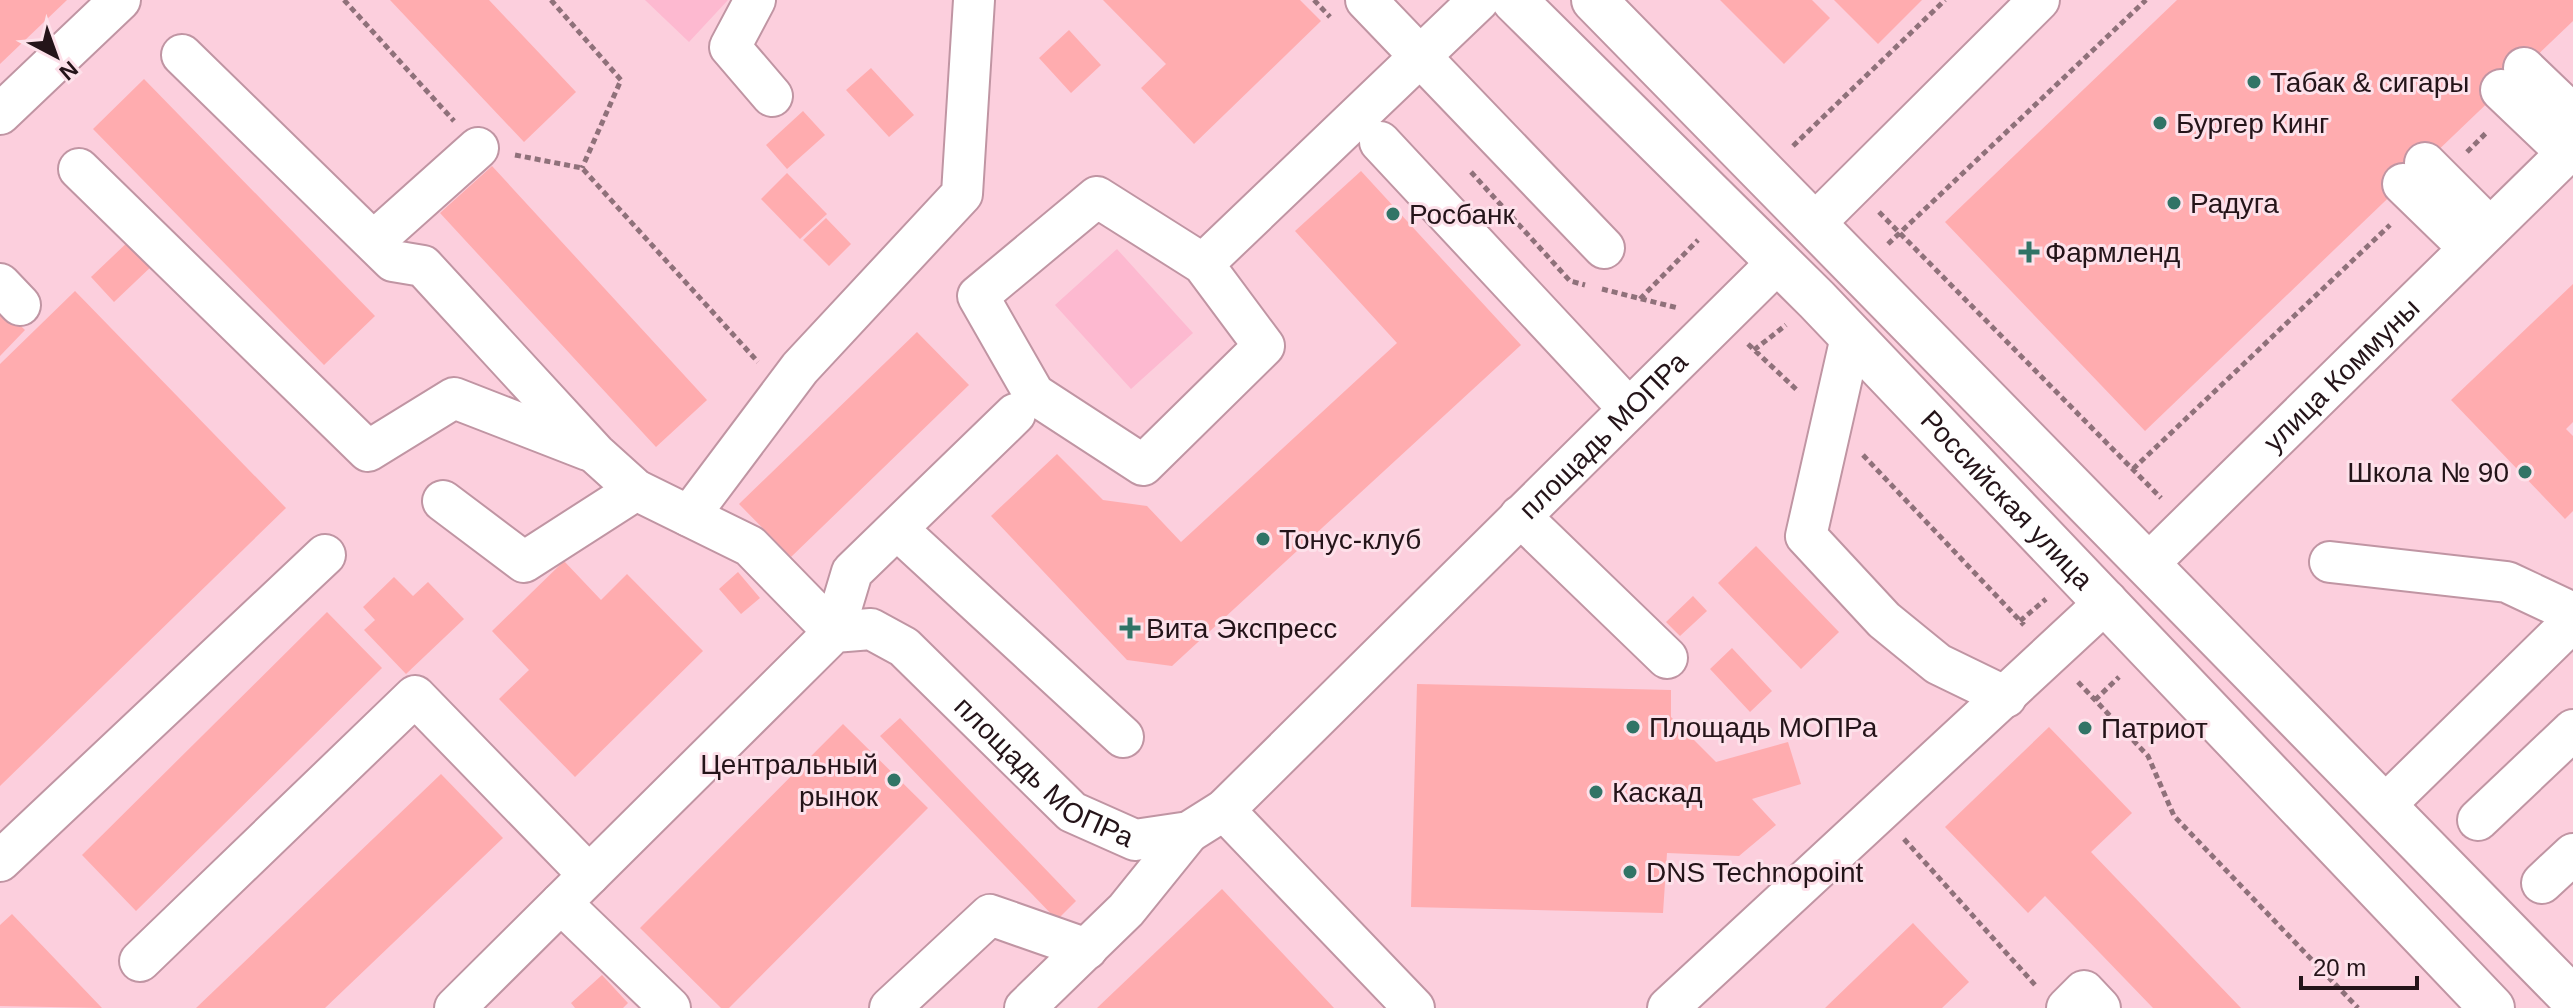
<svg xmlns="http://www.w3.org/2000/svg" width="2573" height="1008" font-family="Arial,sans-serif">
  <style>
    .green { fill: #fdb9d0 }
    .building { fill: #ffacaf }
    .lines { fill: none; stroke-linecap: round; stroke-linejoin: round }
    .minor-casing { stroke: #c095a3; stroke-width: 44 }
    .major-casing { stroke: #c095a3; stroke-width: 48 }
    .path { stroke: #8f717a; stroke-width: 5; stroke-dasharray: 6 4; stroke-linecap: butt }
    .minor { stroke: #fff; stroke-width: 40 }
    .major { stroke: #fff; stroke-width: 44 }
    .poi-dot { fill: #317466; stroke: #fde1ea; stroke-width: 3 }
    .labels { text-anchor: middle; stroke-width: 6; stroke-linejoin: round; paint-order: stroke }
    .poi-label { font-size: 28px; fill: #241419; stroke: #fde1ea; text-anchor: start }
    .street-label { font-size: 28px; fill: #241419; stroke: #fde1ea }
  </style>
  <rect width="100%" height="100%" fill="#fccfdd"/>
  <path class="green" d="M 645,0 L 728,0 L 689,42 Z
    M 1117,249 L 1193,333 L 1131,389 L 1055,305 Z"/>
  <path class="building" d="M 0,0 L 67,0 L 0,64 Z
    M 390,0 L 489,0 L 576,92 L 524,142 Z
    M 1103,0 L 1300,0 L 1321,21 L 1194,144 L 1141,88 L 1166,64 Z
    M 1720,0 L 1812,0 L 1830,18 L 1784,64 Z
    M 1834,0 L 1922,0 L 1878,44 Z
    M 2177,0 L 2573,0 L 2573,21 L 2145,431 L 1945,222 Z
    M 1069,30 L 1101,65 L 1071,93 L 1039,58 Z
    M 871,68 L 914,115 L 889,137 L 846,90 Z
    M 144,79 L 375,316 L 324,365 L 93,129 Z
    M 803,111 L 825,135 L 787,169 L 766,145 Z
    M 492,166 L 707,400 L 656,447 L 440,213 Z
    M 1361,171 L 1521,345 L 1172,666 L 1127,660 L 991,516 L 1057,454 L 1103,500 L 1147,506 L 1181,542 L 1397,343 L 1295,231 Z
    M 787,173 L 827,214 L 800,239 L 761,199 Z
    M 826,218 L 851,244 L 829,266 L 803,240 Z
    M 132,238 L 155,263 L 114,302 L 91,277 Z
    M 2573,284 L 2573,422 L 2566,429 L 2573,436 L 2573,511 L 2565,519 L 2451,400 Z
    M 75,291 L 286,508 L 0,786 L 0,364 Z
    M 0,306 L 25,330 L 0,356 Z
    M 917,332 L 969,385 L 791,557 L 739,504 Z
    M 1756,546 L 1839,632 L 1801,669 L 1718,583 Z
    M 564,561 L 601,600 L 627,574 L 703,651 L 575,777 L 499,699 L 529,670 L 492,631 Z
    M 738,572 L 760,598 L 741,614 L 719,589 Z
    M 394,577 L 413,596 L 428,582 L 464,619 L 406,674 L 364,630 L 375,620 L 363,607 Z
    M 1693,596 L 1707,611 L 1680,636 L 1666,622 Z
    M 327,612 L 382,668 L 136,911 L 82,855 Z
    M 1732,648 L 1772,691 L 1750,712 L 1710,669 Z
    M 1417,684 L 1671,690 L 1671,717 L 1716,762 L 1788,742 L 1801,784 L 1752,799 L 1776,825 L 1739,856 L 1667,853 L 1663,913 L 1411,907 Z
    M 900,718 L 1076,901 L 1057,920 L 880,736 Z
    M 843,724 L 928,808 L 729,1008 L 721,1008 L 640,928 Z
    M 2049,727 L 2132,813 L 2091,852 L 2241,1008 L 2153,1008 L 2045,896 L 2028,913 L 1945,827 Z
    M 441,774 L 503,838 L 325,1008 L 196,1008 Z
    M 1222,889 L 1334,1008 L 1097,1008 Z
    M 12,914 L 102,1008 L 0,1006 L 0,925 Z
    M 1913,923 L 1969,982 L 1942,1008 L 1825,1008 Z
    M 602,975 L 628,1003 L 623,1008 L 575,1008 L 571,1003 Z"/>
  <g class="lines">
    <defs>
      <g id="minor">
        <path d="M 755,0 L 730,47 L 772,96"/>
        <path d="M 1366,0 L 1604,248"/>
        <path d="M 182,55 L 393,261 L 423,266 L 595,453 L 636,490 L 750,546 L 834,632 L 852,572 L 1015,414"/>
        <path d="M 2524,68 L 2573,115"/>
        <path d="M 2501,90 L 2567,153"/>
        <path d="M 0,114 L 120,0"/>
        <path d="M 1380,142 L 1629,409"/>
        <path d="M 2425,163 L 2490,228"/>
        <path d="M 79,169 L 368,451 L 454,398 L 588,450"/>
        <path d="M 2403,184 L 2469,248"/>
        <path d="M 1814,224 L 2039,0"/>
        <path d="M 374,241 L 478,148"/>
        <path d="M 1203,264 L 1264,346 L 1143,465 L 1034,394 L 978,296 L 1097,197 L 1203,264 L 1479,0"/>
        <path d="M 0,284 L 20,305"/>
        <path d="M 1851,337 L 1806,536 L 1884,620 L 1938,664 L 2006,697"/>
        <path d="M 443,501 L 524,562 L 636,490"/>
        <path d="M 689,516 L 800,368 L 962,194 L 974,0"/>
        <path d="M 1520,516 L 1667,658"/>
        <path d="M 897,529 L 1123,737"/>
        <path d="M 2330,562 L 2507,582 L 2573,613"/>
        <path id="s1" d="M 2147,565 L 2573,147"/>
        <path d="M 2384,806 L 2573,621"/>
        <path d="M 1224,810 L 1414,1008"/>
        <path d="M 2478,820 L 2573,730"/>
        <path d="M 0,861 L 325,555"/>
        <path d="M 2542,883 L 2573,854"/>
        <path d="M 561,903 L 670,1008"/>
        <path d="M 140,961 L 415,696 L 589,875"/>
        <path id="s2" d="M 455,1008 L 834,632 L 871,629 L 904,647 L 1072,812 L 1135,840 L 1189,832 L 1224,810 L 1778,262"/>
        <path d="M 890,1008 L 990,915 L 1087,949"/>
        <path d="M 1025,1008 L 1126,910 L 1189,832"/>
        <path d="M 1668,1008 L 2107,601"/>
        <path d="M 2067,1008 L 2084,991 L 2100,1008"/>
      </g>
      <g id="major">
        <path id="s3" d="M 1514,0 L 1817,300 L 2492,1008"/>
        <path d="M 1594,0 L 2573,999"/>
      </g>
    </defs>
    <use href="#minor" class="minor-casing"/>
    <use href="#major" class="major-casing"/>
    <path class="path" d="M 344,0 L 454,121
      M 551,0 L 621,80 L 582,168
      M 1314,0 L 1330,17
      M 1793,146 L 1945,0
      M 2467,152 L 2488,131
      M 515,155 L 582,168 L 758,362
      M 1471,172 L 1570,281 L 1585,285
      M 1879,212 L 2161,498
      M 1888,244 L 2146,0
      M 1602,289 L 1678,308
      M 1640,299 L 1698,240
      M 1748,344 L 1799,392
      M 1754,350 L 1786,325
      M 1863,455 L 2024,625
      M 2133,469 L 2390,225
      M 2020,621 L 2046,599
      M 2078,682 L 2148,756 L 2174,816 L 2358,1008
      M 2095,700 L 2119,677
      M 1904,839 L 2036,986"/>
    <use href="#minor" class="minor"/>
    <use href="#major" class="major"/>
  </g>
  <g class="poi-dot">
    <circle cx="2254" cy="82" r="8"/>
    <circle cx="2160" cy="123" r="8"/>
    <circle cx="2174" cy="203" r="8"/>
    <circle cx="1393" cy="214" r="8"/>
    <path d="M2025 240h8v8h8v8h-8v8h-8v-8h-8v-8h8z"/>
    <circle cx="2525" cy="472" r="8"/>
    <circle cx="1263" cy="539" r="8"/>
    <path d="M1126 616h8v8h8v8h-8v8h-8v-8h-8v-8h8z"/>
    <circle cx="1633" cy="727" r="8"/>
    <circle cx="2085" cy="728" r="8"/>
    <circle cx="894" cy="780" r="8"/>
    <circle cx="1596" cy="792" r="8"/>
    <circle cx="1630" cy="872" r="8"/>
  </g>
  <g class="labels">
    <g class="poi-label">
      <text x="2270" y="92">Табак &amp; сигары</text>
      <text x="2176" y="133">Бургер Кинг</text>
      <text x="2190" y="213">Радуга</text>
      <text x="1409" y="224">Росбанк</text>
      <text x="2045" y="262">Фармленд</text>
      <text x="2509" y="482" text-anchor="end">Школа № 90</text>
      <text x="1279" y="549">Тонус-клуб</text>
      <text x="1146" y="638">Вита Экспресс</text>
      <text x="1649" y="737">Площадь МОПРа</text>
      <text x="2101" y="738">Патриот</text>
      <text x="878" y="774" text-anchor="end">Центральный<tspan x="878" dy="32">рынок</tspan></text>
      <text x="1612" y="802">Каскад</text>
      <text x="1646" y="882">DNS Technopoint</text>
    </g>
    <g class="street-label">
      <text dy="10" stroke="none"><textPath href="#s1" startOffset="272">улица Коммуны</textPath></text>
      <text dy="10" stroke="none"><textPath href="#s2" startOffset="1542">площадь МОПРа</textPath></text>
      <text dy="10" stroke="none"><textPath href="#s3" startOffset="702">Российская улица</textPath></text>
      <text dy="10" stroke="none"><textPath href="#s2" startOffset="798">площадь МОПРа</textPath></text>
    </g>
  </g>
  <g transform="translate(56 56) rotate(139)" stroke="#fde1ea" stroke-width="6" paint-order="stroke">
  <path d="M0-6L14 30L0 20L-14 30Z" fill="#241419"/>
  <text y="-12" font-size="22" font-weight="bold" text-anchor="middle" fill="#241419">N</text>
  </g>
  <path d="M2301 976v12h116v-12" fill="none" stroke="#241419" stroke-width="4"/>
  <text x="2313" y="976" font-size="24" fill="#241419" stroke="#fde1ea" stroke-width="6" paint-order="stroke">20 m</text>
</svg>
